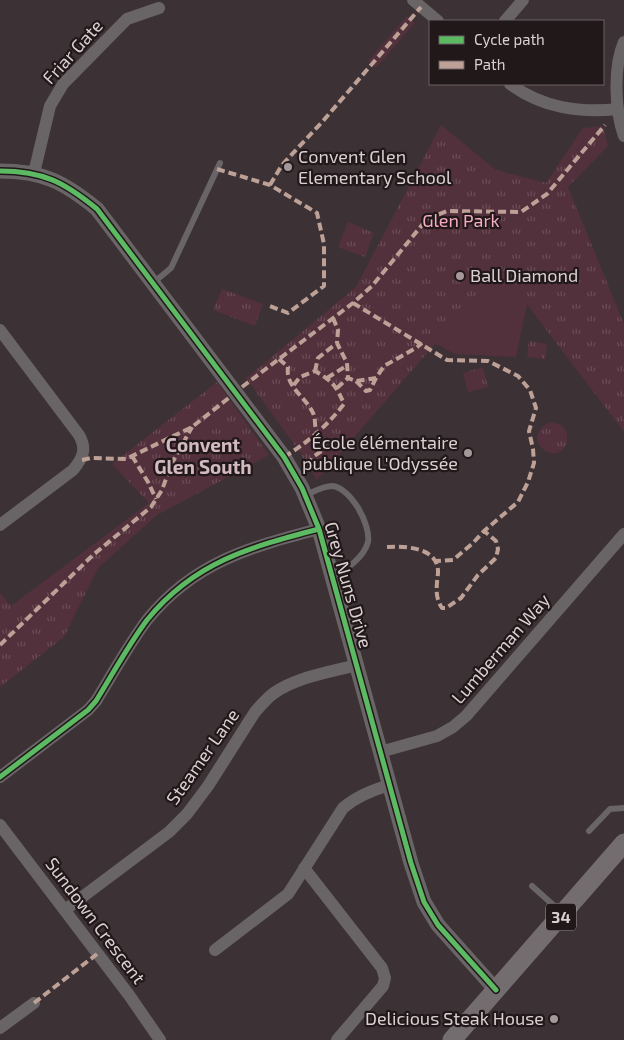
<svg xmlns="http://www.w3.org/2000/svg" width="624" height="1040" font-family="'Exo 2',sans-serif">
  <style>
    .green { fill: #52303c }
    .park { fill: url(#park-tufts) }
    .lines { fill: none; stroke-linecap: round; stroke-linejoin: round }
    .service { stroke: #696465; stroke-width: 6 }
    .minor { stroke: #696465; stroke-width: 12 }
    .tertiary { stroke: #696465; stroke-width: 15 }
    .primary { stroke: #736d70; stroke-width: 19 }
    .quiet { stroke: #bda197; stroke-width: 4; stroke-dasharray: 8 4; stroke-linecap: butt }
    .cycleway-casing { stroke: #21181a; stroke-width: 8 }
    .cycleway { stroke: #5cba63; stroke-width: 5 }
    .poi-dot { fill: #a4989b; stroke: #21181a; stroke-width: 2 }
    .labels { text-anchor: middle; stroke-width: 4.5; stroke-linejoin: round; paint-order: stroke }
    .shield { fill: #21181a; stroke: #a4989b; stroke-width: 1 }
    .shield-label { font-size: 16px; font-weight: bold; fill: #dccfd2 }
    .street-label { font-size: 18px; fill: #dccfd2; stroke: #21181a }
    .poi-label { font-size: 18px; fill: #dccfd2; stroke: #21181a; text-anchor: start }
    .park-label { font-size: 18px; fill: #f7abc2; stroke: #21181a }
    .neighbourhood-label { font-size: 19px; font-weight: bold; fill: #d3bac1; stroke: #21181a }
  </style>
  <defs>
    <pattern id="park-tufts" width="24" height="20" patternUnits="userSpaceOnUse" patternTransform="scale(1.25)"><rect width="24" height="20" fill="#52303c"/><path d="M3 7l-1-3M5 7V3M7 7l1-3M15 17l-1-3M17 17v-4M19 17l1-3" fill="none" stroke="#6a4d57"/></pattern>
  </defs>
  <rect width="100%" height="100%" fill="#3c3134"/>
  <path class="green" d="M 407,16 L 415,23 L 376,68 L 368,61 Z
    M 542,235 L 516,357 L 455,354 L 369,309 Z"/>
  <path class="park" d="M 441,125 L 496,170 L 546,183 L 583,128 L 603,126 L 608,146 L 568,187 L 624,324 L 624,432 L 500,269 L 317,480 L 299,451 L 246,378 L 356,287 Z
    M 348,222 L 374,233 L 365,257 L 338,247 Z
    M 222,289 L 263,304 L 255,326 L 213,310 Z
    M 529,341 L 547,344 L 545,359 L 527,357 Z
    M 483,367 L 488,387 L 468,392 L 463,373 Z
    M 217,382 L 269,455 L 157,515 L 98,568 L 64,637 L 0,687 L 0,593 L 11,606 L 149,503 L 112,464 Z
    M 548,423 C 579,419 569,468 543,449 C 532,440 538,429 548,423 Z"/>
  <g class="lines">
    <path class="service" d="M 153,283 L 171,268 L 220,163
      M 306,495 C 313,492 323,486 332,486 C 350,487 371,524 368,542 C 364,558 346,569 333,577
      M 589,831 L 610,809 L 624,808
      M 532,886 L 561,912"/>
    <path class="minor" d="M 413,0 L 438,21
      M 505,21 L 523,0
      M 624,42 C 613,67 615,111 624,136
      M 510,84 C 543,108 579,113 618,109
      M 34,173 L 50,106 L 63,84 L 127,19 L 159,8
      M 0,330 L 79,435 C 87,449 83,458 73,470 L 0,525
      M 380,752 L 437,736 L 453,727 L 466,716 L 624,534
      M 0,777 L 88,710 L 96,701 C 112,675 129,644 147,620 C 194,562 250,547 319,529
      M 0,825 L 129,995 L 160,1040
      M 304,868 L 382,968 L 385,978 L 383,986 L 337,1040
      M 65,910 L 169,832 L 187,814 L 208,786 L 255,712 C 261,705 267,698 274,693 C 297,677 330,672 357,665
      M 215,950 L 288,894 L 343,808 C 357,796 372,790 390,785
      M 0,1028 L 34,1003"/>
    <path class="tertiary" d="M 0,171 C 43,171 64,182 97,209 L 284,457 L 302,488 L 319,529 L 411,863 L 424,902 L 438,925 L 496,990"/>
    <path class="primary" d="M 452,1040 L 624,843"/>
    <path class="quiet" d="M 217,169 L 270,185 L 317,213 L 324,244 L 324,286 L 288,313 L 267,305
      M 270,185 L 282,165 L 323,121 L 421,7
      M 353,303 L 447,360 L 488,361 L 518,376 L 530,390 L 536,408 L 529,431 L 533,449 L 534,463 L 528,482 L 518,502 L 484,531 L 473,543 L 453,560 L 436,561
      M 333,318 L 338,330 L 337,343
      M 279,359 L 288,367 C 285,387 306,397 313,413 C 316,419 314,427 317,432 C 319,437 322,441 325,446 L 323,450 L 313,457 L 307,467
      M 315,371 L 318,358 L 337,343 L 347,363 L 348,378
      M 327,378 L 346,366
      M 356,381 L 366,391 L 370,390 L 376,378
      M 242,387 L 353,303 L 372,286 L 427,219 L 447,211 L 521,212 L 547,194 L 605,125
      M 337,388 L 348,378 L 356,381 L 376,378 L 384,366 L 416,348 L 422,343
      M 132,456 L 148,482 L 156,499
      M 284,457 C 307,443 327,426 344,404 C 336,385 332,381 315,371 L 300,377 L 293,386
      M 82,460 L 91,458 L 126,459 L 192,427 L 230,397
      M 387,547 C 405,546 439,547 438,573 C 437,585 434,596 442,608 L 446,608 L 461,598 L 478,575 L 496,558 L 498,549 L 496,541 L 484,531
      M 0,645 L 93,555 L 151,507 L 162,490 L 171,465 L 192,427
      M 34,1003 L 97,954"/>
    <defs>
      <path id="cycleway" d="M 0,171 C 43,171 64,182 97,209 L 284,457 L 302,488 L 319,529 L 411,863 L 424,902 L 438,925 L 496,990
        M 0,777 L 88,710 L 96,701 C 112,675 129,644 147,620 C 194,562 250,547 319,529"/>
    </defs>
    <use href="#cycleway" class="cycleway-casing"/>
    <use href="#cycleway" class="cycleway"/>
  </g>
  <g class="poi-dot">
    <circle cx="288" cy="167" r="5"/>
    <circle cx="460" cy="276" r="5"/>
    <circle cx="468" cy="453" r="5"/>
    <circle cx="554" cy="1019" r="5"/>
  </g>
  <g class="labels">
    <rect class="shield" x="546" y="903.5" width="30" height="27" rx="4"/>
    <g class="shield-label">
      <text x="561" y="923">34</text>
    </g>
    <g class="street-label">
      <text transform="translate(73 52) rotate(-48)" y="6">Friar Gate</text>
      <text transform="translate(348 585) rotate(74)" y="6">Grey Nuns Drive</text>
      <text transform="translate(501 649) rotate(-49)" y="6">Lumberman Way</text>
      <text transform="translate(203 757) rotate(-55)" y="6">Steamer Lane</text>
      <text transform="translate(95 921) rotate(53)" y="6">Sundown Crescent</text>
    </g>
    <g class="poi-label">
      <text x="298" y="163">Convent Glen<tspan x="298" dy="21">Elementary School</tspan></text>
      <text x="470" y="282">Ball Diamond</text>
      <text x="458" y="449" text-anchor="end">École élémentaire<tspan x="458" dy="21">publique L'Odyssée</tspan></text>
      <text x="544" y="1025" text-anchor="end">Delicious Steak House</text>
    </g>
    <g class="park-label">
      <text x="461" y="227">Glen Park</text>
    </g>
    <g class="neighbourhood-label">
      <text x="203" y="452">Convent<tspan x="203" dy="22">Glen South</tspan></text>
    </g>
  </g>
  <rect x="429" y="20" width="175" height="65" fill="#21181a" stroke="#6c6164"/>
  <rect x="439" y="36" width="25" height="8" fill="#5cba63" stroke="#6c6164"/>
  <text x="474" y="45" font-size="15" fill="#dccfd2">Cycle path</text>
  <rect x="439" y="61" width="25" height="8" fill="#bda197" stroke="#6c6164"/>
  <text x="474" y="70" font-size="15" fill="#dccfd2">Path</text>
</svg>
